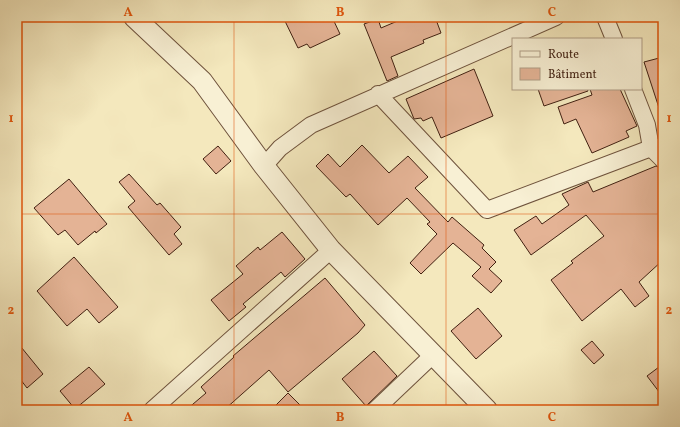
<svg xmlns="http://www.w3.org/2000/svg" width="680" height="427" font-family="Vollkorn,serif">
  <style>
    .building { fill: #e4b395; stroke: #412011 }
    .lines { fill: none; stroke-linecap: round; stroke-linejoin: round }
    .minor-casing { stroke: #6e523c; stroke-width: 18 }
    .tertiary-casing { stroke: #6e523c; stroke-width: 22 }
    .minor { stroke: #f8f0d4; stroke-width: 16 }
    .tertiary { stroke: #f8f0d4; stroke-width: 20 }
    .grid { fill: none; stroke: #e0560c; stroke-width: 1; stroke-opacity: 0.55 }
    .neatline { fill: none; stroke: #e0560c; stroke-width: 1.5 }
    .grid-label { font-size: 13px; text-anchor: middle; font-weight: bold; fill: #e0560c }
  </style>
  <rect width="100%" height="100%" fill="#f4e8bd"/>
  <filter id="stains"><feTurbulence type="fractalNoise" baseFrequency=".005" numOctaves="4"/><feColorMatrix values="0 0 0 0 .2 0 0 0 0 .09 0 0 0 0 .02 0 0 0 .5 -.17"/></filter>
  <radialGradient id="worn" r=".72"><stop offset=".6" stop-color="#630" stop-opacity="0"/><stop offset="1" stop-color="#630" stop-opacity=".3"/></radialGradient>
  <path class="building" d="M 283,17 L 332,17 L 340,34 L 310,48 L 307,44 L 298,48 Z
    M 407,17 L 435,17 L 441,33 L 423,40 L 424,43 L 391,57 L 398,76 L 387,81 L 364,24 L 378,19 L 381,28 Z
    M 663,57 L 663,113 L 661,114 L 644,62 Z
    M 474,69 L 493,116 L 441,138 L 432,117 L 423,121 L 421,118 L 414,119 L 406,99 Z
    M 538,89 L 587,89 L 588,91 L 544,106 Z
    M 590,89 L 620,89 L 637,126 L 626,131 L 629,137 L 592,153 L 576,119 L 564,124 L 558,107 L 592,95 Z
    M 362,145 L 389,173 L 408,156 L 428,177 L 415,188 L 448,222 L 452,217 L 484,245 L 482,248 L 496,262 L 489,269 L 502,281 L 491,293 L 472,276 L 481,267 L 453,243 L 421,274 L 410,263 L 437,234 L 427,224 L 430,222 L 407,198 L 378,225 L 350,194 L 346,197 L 316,166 L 328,154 L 340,167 Z
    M 218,146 L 231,161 L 216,174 L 203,159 Z
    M 656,166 L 663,169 L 663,260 L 639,282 L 649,296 L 635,307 L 621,289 L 582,321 L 551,280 L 573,263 L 571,261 L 604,236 L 586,215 L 531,255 L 514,230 L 536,216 L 542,224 L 569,205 L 562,194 L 586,183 L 588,182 L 593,192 Z
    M 129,174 L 157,205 L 160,203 L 181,227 L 174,234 L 182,244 L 169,255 L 128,207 L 135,201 L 119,182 Z
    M 69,179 L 107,224 L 96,233 L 95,231 L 78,245 L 65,230 L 58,235 L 34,208 Z
    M 282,232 L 305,259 L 285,277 L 281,272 L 243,304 L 246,307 L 229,321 L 211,300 L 243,274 L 236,266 L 258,247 L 260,250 Z
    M 74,257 L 118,307 L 99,323 L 87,309 L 67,326 L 37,291 Z
    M 325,278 L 365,325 L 358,333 L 288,392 L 269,370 L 224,410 L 186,410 L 206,393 L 201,387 L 234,357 L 233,356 Z
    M 478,308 L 502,336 L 476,359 L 451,331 Z
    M 592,341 L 604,355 L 594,364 L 581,350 Z
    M 17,342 L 43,374 L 27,388 L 17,375 Z
    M 374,351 L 397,376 L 366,406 L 342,379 Z
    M 663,364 L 663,397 L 647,376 Z
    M 89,367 L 105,384 L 75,409 L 60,391 Z
    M 288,393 L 305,410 L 271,410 Z"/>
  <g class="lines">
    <defs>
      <path id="minor" d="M 605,17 L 614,39
        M 633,89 L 647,125 L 651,148 L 663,160
        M 378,94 L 487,210 L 651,148 L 663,147
        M 264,166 L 280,148 L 311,125 L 556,17
        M 152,410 L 331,250
        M 375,410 L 434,354"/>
      <path id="tertiary" d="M 134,17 L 202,81 L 264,166 L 331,250 L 487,410"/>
    </defs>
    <use href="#minor" class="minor-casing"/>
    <use href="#tertiary" class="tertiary-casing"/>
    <use href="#minor" class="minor"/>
    <use href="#tertiary" class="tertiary"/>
  </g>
  <path class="grid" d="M 234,17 L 234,410M 446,17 L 446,410M 17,214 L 663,214"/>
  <rect width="680" height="427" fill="none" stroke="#f4e8bd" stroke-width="44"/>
  <rect x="512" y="38" width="130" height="52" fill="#f8f0d4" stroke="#af9d86"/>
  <rect x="520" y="51" width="20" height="6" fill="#f8f0d4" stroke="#af9d86"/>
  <text x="548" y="58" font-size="12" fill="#412011">Route</text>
  <rect x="520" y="68" width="20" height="12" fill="#e4b395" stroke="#af9d86"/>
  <text x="548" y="78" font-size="12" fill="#412011">Bâtiment</text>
  <rect x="22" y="22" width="636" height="383" class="neatline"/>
  <g class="grid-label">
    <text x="128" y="16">A</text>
    <text x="340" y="16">B</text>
    <text x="552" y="16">C</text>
    <text x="11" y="122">1</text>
    <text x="669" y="122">1</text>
    <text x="11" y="314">2</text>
    <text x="669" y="314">2</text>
    <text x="128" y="421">A</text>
    <text x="340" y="421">B</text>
    <text x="552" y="421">C</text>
  </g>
  <rect width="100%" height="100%" filter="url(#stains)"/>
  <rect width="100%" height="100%" fill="url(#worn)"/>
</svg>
